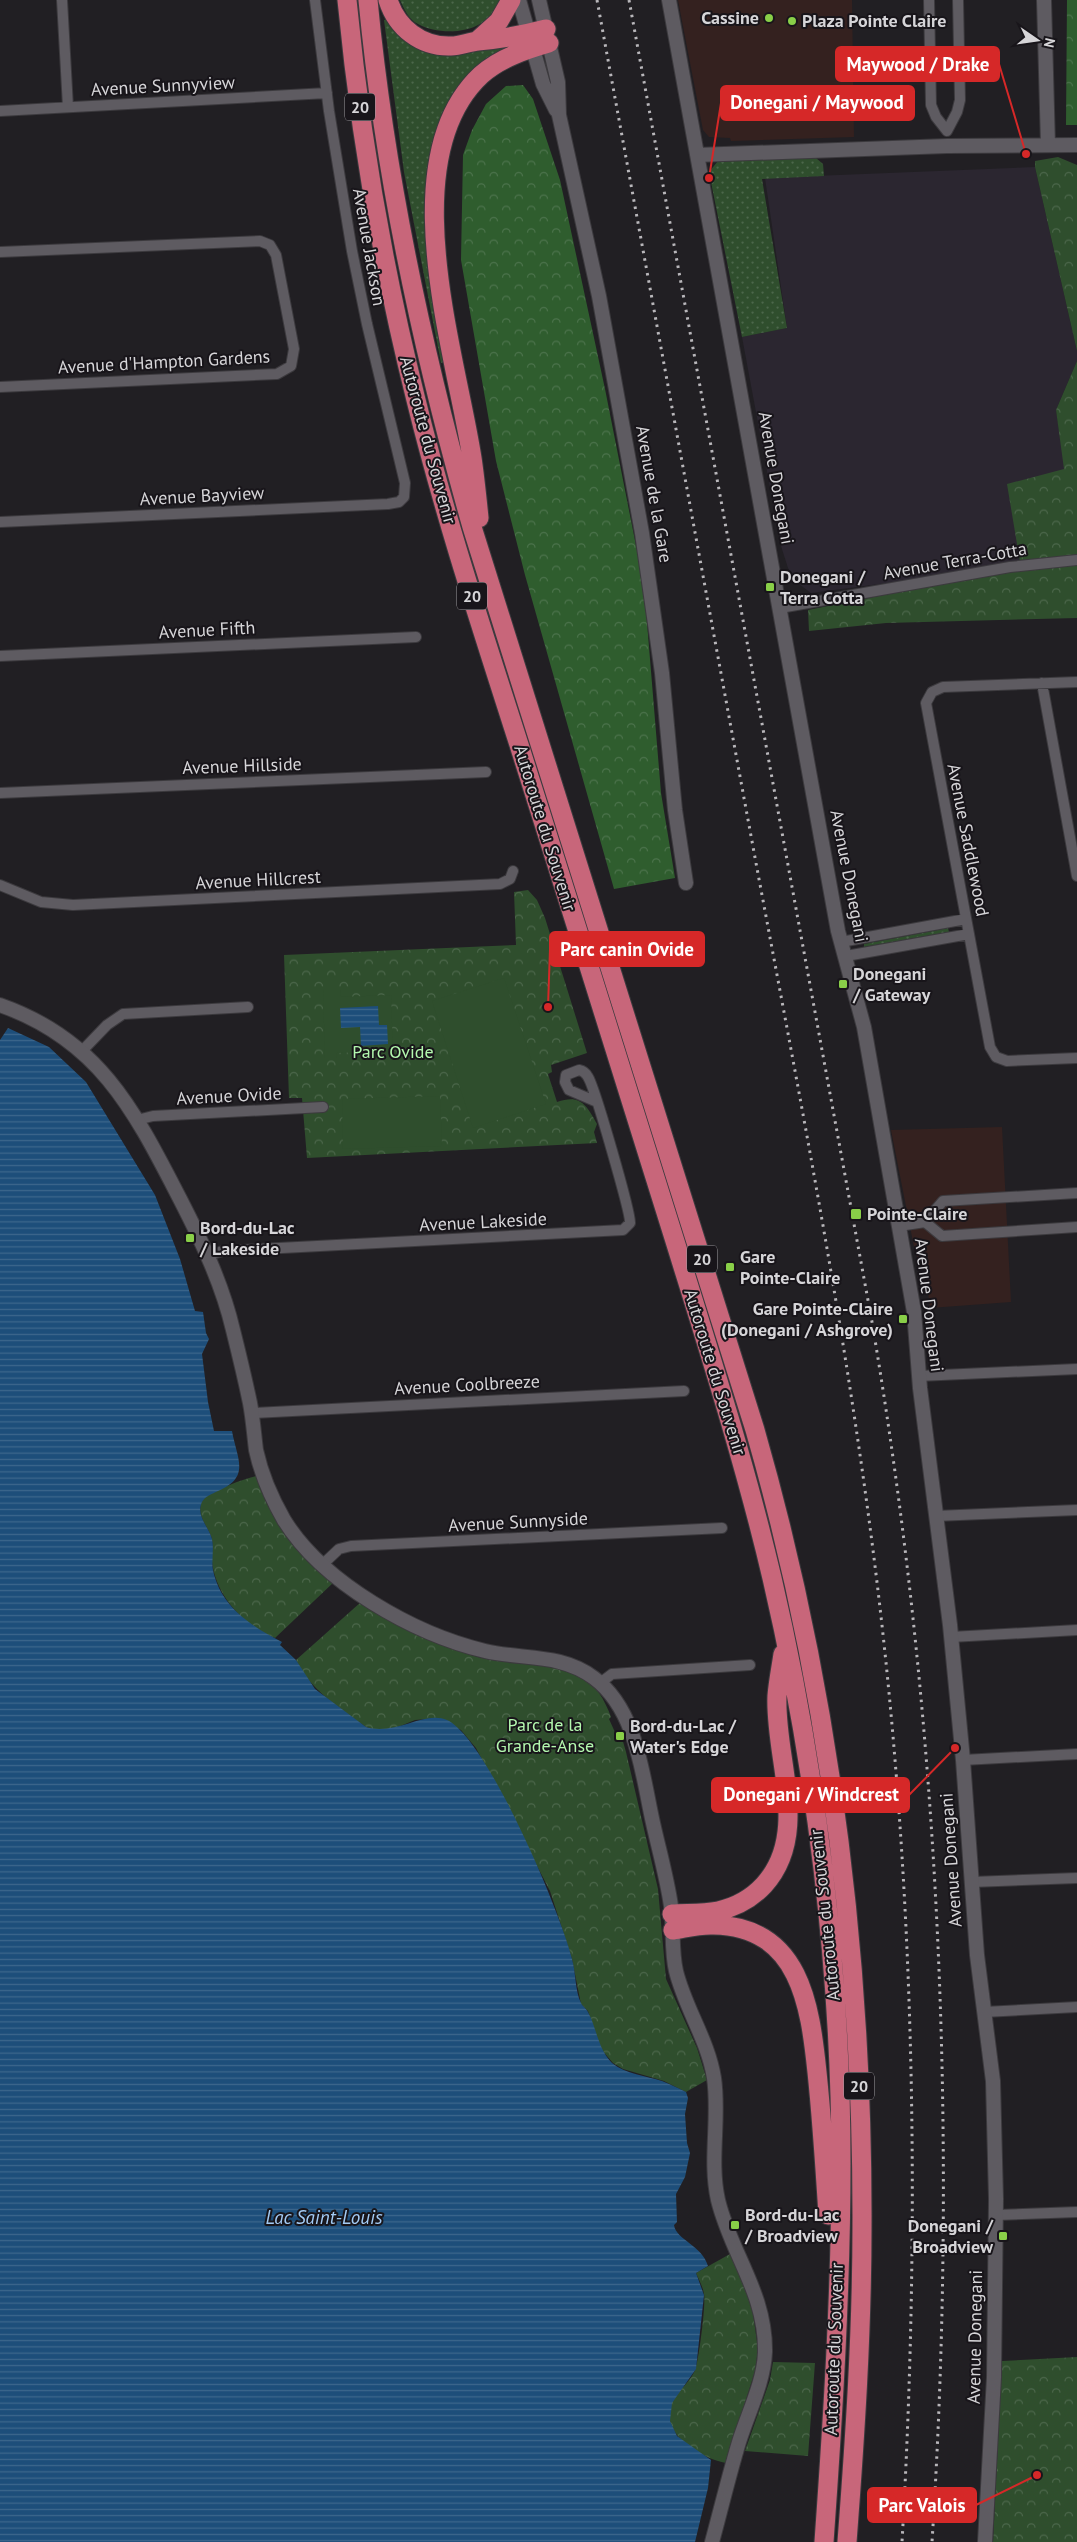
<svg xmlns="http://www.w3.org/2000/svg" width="1077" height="2542" font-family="'PT Sans',sans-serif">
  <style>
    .commercial { fill: #34211f }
    .built { fill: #2b2630 }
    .grass { fill: url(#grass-dots) }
    .forest { fill: url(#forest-crowns) }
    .park { fill: url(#park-crowns) }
    .pitch { fill: #2f4e2d }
    .water { fill: url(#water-rules) }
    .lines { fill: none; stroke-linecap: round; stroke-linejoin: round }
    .minor-casing { stroke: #3c3a3e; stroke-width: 12 }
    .tertiary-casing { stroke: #3c3a3e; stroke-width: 16 }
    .motorway-casing { stroke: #3c3a3e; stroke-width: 21 }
    .minor { stroke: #5e5b61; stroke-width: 10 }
    .tertiary { stroke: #5e5b61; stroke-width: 14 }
    .motorway { stroke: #c8667a; stroke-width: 19 }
    .rail { stroke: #b9b7bb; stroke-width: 3; stroke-dasharray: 2.5 5; stroke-linecap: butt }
    .poi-dot { fill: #89cf48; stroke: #18151a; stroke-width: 2 }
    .labels { text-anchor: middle; stroke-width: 4; stroke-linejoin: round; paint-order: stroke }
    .shield { fill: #18151a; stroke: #9d9b9f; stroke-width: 1 }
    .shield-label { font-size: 16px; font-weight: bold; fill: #d6d5d8 }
    .poi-label { font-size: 18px; font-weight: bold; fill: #d6d5d8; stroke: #18151a; text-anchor: start }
    .street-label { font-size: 18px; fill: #d6d5d8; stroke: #18151a }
    .park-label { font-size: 18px; fill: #b4f9af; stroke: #18151a }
    .water-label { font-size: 19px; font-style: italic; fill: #a3cbf5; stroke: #18151a }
    .leader { fill: none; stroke: #d62828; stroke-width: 2 }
    .callout-dot { fill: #d62828; stroke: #18151a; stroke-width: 2 }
    .callout { fill: #d62828; stroke: #d62828; stroke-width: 2 }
    .callout-label { font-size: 19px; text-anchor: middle; font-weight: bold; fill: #fff }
  </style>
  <defs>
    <pattern id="grass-dots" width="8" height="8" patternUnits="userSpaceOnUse" patternTransform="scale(1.25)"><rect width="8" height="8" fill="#2f4e2d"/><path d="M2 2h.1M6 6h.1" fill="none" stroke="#4c674b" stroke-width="1.8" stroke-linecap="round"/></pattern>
    <pattern id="forest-crowns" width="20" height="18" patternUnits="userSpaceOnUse" patternTransform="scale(1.25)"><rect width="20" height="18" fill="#2f5d2e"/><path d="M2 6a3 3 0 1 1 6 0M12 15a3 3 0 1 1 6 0" fill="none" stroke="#4c734c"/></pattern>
    <pattern id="park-crowns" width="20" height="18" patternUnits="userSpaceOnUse" patternTransform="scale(1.25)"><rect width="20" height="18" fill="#2f4e2d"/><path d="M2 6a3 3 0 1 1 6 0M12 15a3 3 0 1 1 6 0" fill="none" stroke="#4c674b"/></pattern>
    <pattern id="water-rules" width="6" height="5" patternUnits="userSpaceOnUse" patternTransform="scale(1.25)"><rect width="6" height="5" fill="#1d4e7a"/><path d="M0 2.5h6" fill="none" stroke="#3d678c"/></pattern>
  </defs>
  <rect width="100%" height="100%" fill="#211f23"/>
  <path class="commercial" d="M 678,0 L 852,0 L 854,137 L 731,141 L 730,138 L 709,137 L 703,130 Z
    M 1002,1127 L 1011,1302 L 930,1308 L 926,1275 L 915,1252 L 891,1130 Z"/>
  <path class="built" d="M 1035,167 L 1077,351 L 1077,361 L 1056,410 L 1065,469 L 1021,568 L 1009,567 L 811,593 L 795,581 L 788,568 L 781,546 L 742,337 L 787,328 L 765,178 Z"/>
  <path class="grass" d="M 400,0 L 499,0 C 491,33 444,38 418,24 C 409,20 404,9 400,0 Z
    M 389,18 L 398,31 L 510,45 L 511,48 L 440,143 L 449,360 L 441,363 L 404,172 L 384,20 Z
    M 816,158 L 823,164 L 824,176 L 762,179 L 787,328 L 742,337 L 709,172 L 718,161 Z
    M 948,928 L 949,932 L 864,947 L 864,944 Z"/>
  <path class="forest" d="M 1067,0 L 1077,0 L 1077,125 L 1066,125 Z
    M 523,85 L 533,99 L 560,180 L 605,389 L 644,586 L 661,793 L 675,878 L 614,889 L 525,575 L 496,461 L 461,260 L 463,155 L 472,130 L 486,104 L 506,86 Z"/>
  <path class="park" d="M 1058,157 L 1077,165 L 1077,351 L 1035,167 L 1035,161 Z
    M 1077,361 L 1077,618 L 886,623 L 809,631 L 808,610 L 1021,568 L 1007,484 L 1064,469 L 1056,410 Z
    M 528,890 L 537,900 L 545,918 L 587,1053 L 551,1065 L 552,1072 L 548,1074 L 557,1102 C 580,1094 586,1104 597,1124 L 594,1132 L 597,1143 L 307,1158 L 302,1098 L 289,1098 L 284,955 L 516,945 L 514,892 Z
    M 256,1476 C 278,1524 292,1550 334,1582 L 275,1638 C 244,1626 216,1596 212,1562 C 211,1555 214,1543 211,1536 C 207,1525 196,1515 202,1501 C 208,1491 245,1479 256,1476 Z
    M 361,1602 C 397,1620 432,1641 471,1655 C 507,1668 574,1656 599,1693 C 604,1700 608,1709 611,1717 L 609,1719 L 618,1739 L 622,1738 L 626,1752 L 658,1889 L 666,1979 L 697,2048 L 707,2080 L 686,2092 L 664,2081 L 623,2069 L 613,2063 L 601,2049 L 588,2011 L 581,2004 L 572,1959 L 550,1891 L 476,1748 L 461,1730 L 438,1718 L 415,1720 L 393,1729 L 376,1730 L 366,1727 C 341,1709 309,1689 296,1660 Z
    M 730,2254 L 751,2299 L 758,2349 L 755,2371 L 726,2463 C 701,2458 658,2434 672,2402 C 678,2390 693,2380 696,2367 C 699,2357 706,2304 704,2294 C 703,2287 699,2280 696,2273 Z
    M 1077,2357 L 1077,2542 L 993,2542 L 1002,2361 Z
    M 773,2362 L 815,2363 L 808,2456 L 745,2451 L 770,2380 Z"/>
  <path class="pitch" d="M 504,978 L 546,1104 L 473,1128 L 432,1001 Z
    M 323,989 L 340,989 L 341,997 L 391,995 L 393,1051 L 337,1053 L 336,1058 L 325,1058 Z
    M 440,1096 L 442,1146 L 343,1149 L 342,1099 Z"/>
  <path class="water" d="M 378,1006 L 379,1025 L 387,1025 L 388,1044 L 361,1046 L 360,1027 L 341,1028 L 340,1008 Z
    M 8,1028 L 49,1047 L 86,1082 L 155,1195 L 180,1259 L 195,1311 L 203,1312 L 206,1333 L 209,1339 L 202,1354 L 208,1402 L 214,1431 L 232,1431 C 237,1459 251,1477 218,1491 C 212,1494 205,1496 202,1502 C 196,1515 207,1525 211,1536 C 215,1546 211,1560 213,1570 C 221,1608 252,1626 282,1642 L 280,1645 L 296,1660 L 315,1689 L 366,1727 C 396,1736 424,1710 447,1720 C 487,1738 561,1913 572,1959 C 576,1973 575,1991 581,2003 C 583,2007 587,2009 588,2012 C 597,2029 598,2049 612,2063 C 625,2074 647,2076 662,2081 C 670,2084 678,2088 686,2092 L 688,2098 L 685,2114 L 687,2143 L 690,2153 L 685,2177 L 676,2194 L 677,2222 L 674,2225 C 676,2240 702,2245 708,2266 L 696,2273 L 704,2295 L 696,2369 L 672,2403 L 670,2421 L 677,2436 L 711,2460 L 708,2488 L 695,2542 L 0,2542 L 0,1040 Z"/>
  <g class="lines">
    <defs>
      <path id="minor" d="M 62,0 L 68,107
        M 929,0 L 931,105 L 936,117 L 947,131
        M 0,111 L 327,93
        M 947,131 L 957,112 L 960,100 L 958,0
        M 0,252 L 260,241 L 270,245 L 276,255 L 294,349 L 291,366 L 277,374 L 0,387
        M 0,522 L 388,504 L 399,502 L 404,497 L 405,483 L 367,324 L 352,251 L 329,111 L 315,0
        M 780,608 L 1010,567 L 1077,560
        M 0,656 L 416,637
        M 1077,682 L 943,687 L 932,692 L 926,703 L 990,1047 L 996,1057 L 1007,1061 L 1077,1058
        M 1042,683 L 1077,876
        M 0,793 L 486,772
        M 0,885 L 41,902 L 73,905 L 500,884 L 510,879 L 513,871
        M 841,942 L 966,919
        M 846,956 L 969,934
        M 81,1052 L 107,1025 L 123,1014 L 248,1007
        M 137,1120 L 153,1116 L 323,1107
        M 1077,1193 L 943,1201 L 925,1222 L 942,1236 L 1077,1227
        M 899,1226 L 925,1222
        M 208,1255 L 223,1251 L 623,1230 L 630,1223 C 631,1214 595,1088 588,1077 C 586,1073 584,1071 579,1070 L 566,1075 L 565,1082 L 569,1090 L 597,1102
        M 919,1376 L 1077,1369
        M 252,1413 L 684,1391
        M 936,1516 L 1077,1510
        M 322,1565 L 339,1549 L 351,1546 L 722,1528
        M 951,1637 L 1077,1630
        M 600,1683 L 612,1674 L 750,1665
        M 963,1760 L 1077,1754
        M 972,1882 L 1077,1878
        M 984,2012 L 1077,2007
        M 996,2215 L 1077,2212"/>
      <path id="tertiary" d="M 519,0 L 543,84 L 556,110
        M 539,0 L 558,82 L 559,115 L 599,296 L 642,533 L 662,673 L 675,810 L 686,883
        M 669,0 L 838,931 L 864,1027 L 914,1312 L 920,1388 L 950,1625 L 963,1760 L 977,1955 L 993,2081 L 996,2199 L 994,2377 L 985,2542
        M 1044,0 L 1048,145
        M 697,155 L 947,146 L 1077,145
        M 0,1005 C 100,1040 135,1112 180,1199 C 202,1242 222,1283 233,1330 C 239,1354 245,1379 250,1403 C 253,1419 254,1434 256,1450 C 261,1473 272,1499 284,1520 C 323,1583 414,1634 485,1651 C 523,1660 561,1653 594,1678 C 637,1710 642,1774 653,1823 C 659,1850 667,1878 671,1906 C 674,1928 671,1950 676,1971 C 685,2008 708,2040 714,2078 C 720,2118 709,2160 718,2200 C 731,2254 766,2293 765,2352 C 764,2382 748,2413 739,2442 C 729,2475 721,2509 712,2542"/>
      <path id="motorway" d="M 347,0 C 360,135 383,268 416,400 C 445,518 484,635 521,751 C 572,913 624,1076 674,1238 C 709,1351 745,1463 772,1578 C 816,1767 841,1969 841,2163 C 841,2289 833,2416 824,2542
        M 368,0 C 385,180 423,354 472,527 L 755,1430 C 829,1688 863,1958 862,2227 C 862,2332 855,2437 847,2542
        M 388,0 C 397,28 421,47 451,46 C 460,46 469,42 478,41 C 501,39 523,35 546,29
        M 477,41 L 499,21 L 511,0
        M 479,518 C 477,498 475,478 472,458 C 456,354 391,159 481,75 C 500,58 525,50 549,43
        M 672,1914 C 687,1913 703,1914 718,1911 C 736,1907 752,1898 764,1885 C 811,1833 774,1757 777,1696 C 778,1682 781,1668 783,1654
        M 673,1930 C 686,1928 700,1924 714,1925 C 800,1927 810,2005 817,2072 C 822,2120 825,2167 828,2215"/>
    </defs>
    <use href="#minor" class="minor-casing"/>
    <use href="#tertiary" class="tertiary-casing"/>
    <use href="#motorway" class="motorway-casing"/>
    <use href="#minor" class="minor"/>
    <use href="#tertiary" class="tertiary"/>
    <use href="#motorway" class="motorway"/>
    <path class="rail" d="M 597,0 C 650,288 703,576 756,863 C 805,1125 857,1387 885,1653 C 916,1948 919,2246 902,2542
      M 629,0 L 872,1322 C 940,1724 958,2135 932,2542"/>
  </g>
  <g class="poi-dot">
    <circle cx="769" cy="18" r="5"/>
    <circle cx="792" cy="21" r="5"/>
    <rect x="765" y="582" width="10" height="10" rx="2.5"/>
    <rect x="838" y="979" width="10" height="10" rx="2.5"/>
    <rect x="850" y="1208" width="12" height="12" rx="2.5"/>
    <rect x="185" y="1233" width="10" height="10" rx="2.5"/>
    <rect x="725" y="1262" width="10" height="10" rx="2.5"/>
    <rect x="898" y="1314" width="10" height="10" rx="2.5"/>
    <rect x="615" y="1731" width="10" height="10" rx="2.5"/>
    <rect x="730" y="2220" width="10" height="10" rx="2.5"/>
    <rect x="998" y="2231" width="10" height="10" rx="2.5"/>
  </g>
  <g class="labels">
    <g class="shield">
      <rect x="345" y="93.5" width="30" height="27" rx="4"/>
      <rect x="457" y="582.5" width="30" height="27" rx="4"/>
      <rect x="687" y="1245.5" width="30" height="27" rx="4"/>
      <rect x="844" y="2072.5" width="30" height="27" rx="4"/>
    </g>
    <g class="shield-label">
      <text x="360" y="113">20</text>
      <text x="472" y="602">20</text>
      <text x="702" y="1265">20</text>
      <text x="859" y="2092">20</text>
    </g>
    <g class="poi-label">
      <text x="759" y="24" text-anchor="end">Cassine</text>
      <text x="802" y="27">Plaza Pointe Claire</text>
      <text x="780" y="583">Donegani /<tspan x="780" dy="21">Terra Cotta</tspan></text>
      <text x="853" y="980">Donegani<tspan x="853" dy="21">/ Gateway</tspan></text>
      <text x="867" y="1220">Pointe-Claire</text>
      <text x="200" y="1234">Bord-du-Lac<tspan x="200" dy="21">/ Lakeside</tspan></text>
      <text x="740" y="1263">Gare<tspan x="740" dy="21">Pointe-Claire</tspan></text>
      <text x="893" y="1315" text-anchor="end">Gare Pointe-Claire<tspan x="893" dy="21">(Donegani / Ashgrove)</tspan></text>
      <text x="630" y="1732">Bord-du-Lac /<tspan x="630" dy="21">Water's Edge</tspan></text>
      <text x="745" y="2221">Bord-du-Lac<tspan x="745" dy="21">/ Broadview</tspan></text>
      <text x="993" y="2232" text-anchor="end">Donegani /<tspan x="993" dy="21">Broadview</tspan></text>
    </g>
    <g class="street-label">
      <text transform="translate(163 86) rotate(-3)" y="6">Avenue Sunnyview</text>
      <text transform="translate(369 247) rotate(80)" y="6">Avenue Jackson</text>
      <text transform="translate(164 362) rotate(-3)" y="6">Avenue d'Hampton Gardens</text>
      <text transform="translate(428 440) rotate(75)" y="6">Autoroute du Souvenir</text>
      <text transform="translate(776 478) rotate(80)" y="6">Avenue Donegani</text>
      <text transform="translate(654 494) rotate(80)" y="6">Avenue de la Gare</text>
      <text transform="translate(202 496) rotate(-3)" y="6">Avenue Bayview</text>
      <text transform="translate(955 561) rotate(-10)" y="6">Avenue Terra-Cotta</text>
      <text transform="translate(207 630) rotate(-3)" y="6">Avenue Fifth</text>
      <text transform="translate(242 766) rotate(-2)" y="6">Avenue Hillside</text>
      <text transform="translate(545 828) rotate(73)" y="6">Autoroute du Souvenir</text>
      <text transform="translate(968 840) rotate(79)" y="6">Avenue Saddlewood</text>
      <text transform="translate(849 876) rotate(79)" y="6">Avenue Donegani</text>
      <text transform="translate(258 880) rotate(-3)" y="6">Avenue Hillcrest</text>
      <text transform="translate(229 1096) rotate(-3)" y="6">Avenue Ovide</text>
      <text transform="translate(483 1222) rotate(-3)" y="6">Avenue Lakeside</text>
      <text transform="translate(929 1305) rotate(83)" y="6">Avenue Donegani</text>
      <text transform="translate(715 1372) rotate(73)" y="6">Autoroute du Souvenir</text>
      <text transform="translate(467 1385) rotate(-3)" y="6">Avenue Coolbreeze</text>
      <text transform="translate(518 1522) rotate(-3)" y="6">Avenue Sunnyside</text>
      <text transform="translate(951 1860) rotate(-94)" y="6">Avenue Donegani</text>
      <text transform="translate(825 1915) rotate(-96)" y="6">Autoroute du Souvenir</text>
      <text transform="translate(975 2337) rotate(-89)" y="6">Avenue Donegani</text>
      <text transform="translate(834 2349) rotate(-88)" y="6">Autoroute du Souvenir</text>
    </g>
    <g class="park-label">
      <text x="393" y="1058">Parc Ovide</text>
      <text x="545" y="1731">Parc de la<tspan x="545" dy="21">Grande-Anse</tspan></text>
    </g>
    <g class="water-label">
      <text x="324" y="2224">Lac Saint-Louis</text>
    </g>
  </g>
  <path class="leader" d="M1026 154L999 64M709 178L721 103M548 1007L550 949M955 1748L909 1795M1037 2475L976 2505"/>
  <g class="callout-dot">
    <circle cx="1026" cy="154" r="5"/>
    <circle cx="709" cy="178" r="5"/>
    <circle cx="548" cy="1007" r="5"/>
    <circle cx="955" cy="1748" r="5"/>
    <circle cx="1037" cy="2475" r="5"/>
  </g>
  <g class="callout">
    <rect x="836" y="47" width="163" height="34" rx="5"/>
    <rect x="721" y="86" width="193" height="34" rx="5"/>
    <rect x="550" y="932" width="154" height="34" rx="5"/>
    <rect x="712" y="1778" width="197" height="34" rx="5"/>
    <rect x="868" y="2488" width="108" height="34" rx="5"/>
  </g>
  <g class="callout-label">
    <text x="918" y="71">Maywood / Drake</text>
    <text x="817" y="109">Donegani / Maywood</text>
    <text x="627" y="956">Parc canin Ovide</text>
    <text x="811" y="1801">Donegani / Windcrest</text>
    <text x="922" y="2512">Parc Valois</text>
  </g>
  <g transform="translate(1037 40) rotate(103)" stroke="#18151a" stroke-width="4" paint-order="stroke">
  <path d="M0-4L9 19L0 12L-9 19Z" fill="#d6d5d8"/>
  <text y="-8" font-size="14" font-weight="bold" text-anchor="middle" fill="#d6d5d8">N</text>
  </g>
</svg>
